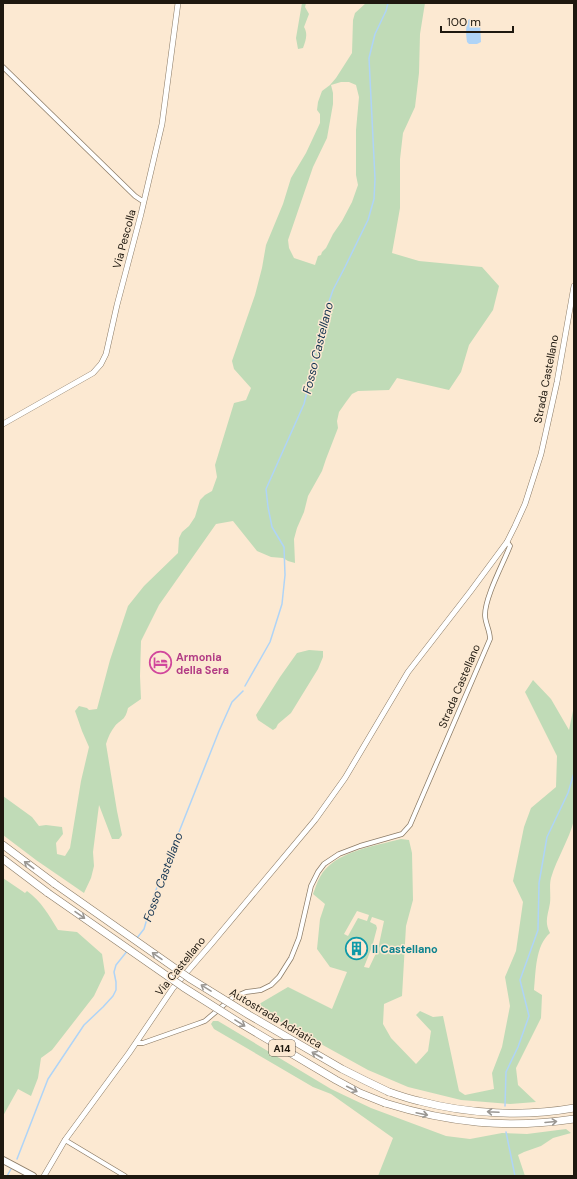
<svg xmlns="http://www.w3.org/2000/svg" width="577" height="1179" font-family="'DM Sans',sans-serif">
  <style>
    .green { fill: #c0dbb7; fill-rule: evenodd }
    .water { fill: #afd4f7 }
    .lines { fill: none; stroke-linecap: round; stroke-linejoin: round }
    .stream { stroke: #afd4f7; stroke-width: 1.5 }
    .minor-casing { stroke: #8c7c67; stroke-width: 5.5 }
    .tertiary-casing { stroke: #8c7c67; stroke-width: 6 }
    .primary-casing { stroke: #8c7c67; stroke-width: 8 }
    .motorway-casing { stroke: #8c7c67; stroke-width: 8 }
    .minor { stroke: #fff; stroke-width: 4 }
    .tertiary { stroke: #fff; stroke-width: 5 }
    .primary { stroke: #fff; stroke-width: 6 }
    .motorway { stroke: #fff; stroke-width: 7 }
    .motorway-bridge-casing { stroke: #8c7c67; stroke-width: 8; stroke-linecap: butt }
    .motorway-bridge { stroke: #fff; stroke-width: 7 }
    .oneway { stroke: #9a9793 }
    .labels { text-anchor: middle; stroke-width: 3; stroke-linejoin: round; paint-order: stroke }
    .shield { fill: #fce9d2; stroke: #61574a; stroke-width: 1 }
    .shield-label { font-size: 10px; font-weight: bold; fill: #1e180f }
    .street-label { font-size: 11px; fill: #1e180f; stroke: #fce9d2 }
    .hotel-label { font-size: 11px; font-weight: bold; fill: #b23c85; stroke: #fce9d2; text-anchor: start }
    .culture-label { font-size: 11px; font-weight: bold; fill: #0d838f; stroke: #fce9d2; text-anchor: start }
    .water-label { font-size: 12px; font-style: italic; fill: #113250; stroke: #fce9d2 }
  </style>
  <rect width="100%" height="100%" fill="#fce9d2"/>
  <path class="green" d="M 302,3 L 306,3 L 305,7 L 309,14 L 304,27 C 308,34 306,40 303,48 L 298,49 L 296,38 Z
    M 366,3 L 425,3 L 420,34 L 419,73 L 415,107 L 403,133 L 400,159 L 400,208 L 392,253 L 419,261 L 482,267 L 499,286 L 493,310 L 469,345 L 461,372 L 449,390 L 397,378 L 389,390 L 358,391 L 352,394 L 346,402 L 339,412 L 337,421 L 338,428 L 326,459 L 322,471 L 308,496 L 304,512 L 297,528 L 294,539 L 295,563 L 288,561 L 283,558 L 271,557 L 257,551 L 233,521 L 216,524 L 159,605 L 141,641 L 140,676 L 141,699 L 128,708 C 125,721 122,718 115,726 C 111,731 108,737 106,744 L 117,811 L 122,835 L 119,839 L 112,839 L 99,805 L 93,852 L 94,866 L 91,878 L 84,893 L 36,860 L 3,835 L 3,796 L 32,817 L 39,826 L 46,825 L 62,827 L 63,834 L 56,843 L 57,854 L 65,856 L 70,848 L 81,781 L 89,747 L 82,731 L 75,711 L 79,706 L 87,708 L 89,710 L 97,709 L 110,660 L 128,606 L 144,586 L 178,553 L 179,538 L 182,532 L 189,526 L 195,517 L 200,500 L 205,495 L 212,491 L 217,477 L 215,465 L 234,403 L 246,400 L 251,388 L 234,369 L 232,361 L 255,295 L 262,268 L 266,245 L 283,204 L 291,178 L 306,153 L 320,123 L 320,114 L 317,110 L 318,102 L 322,91 L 330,85 L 336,78 L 352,53 L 353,20 L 355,13 ZM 341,82 L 349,82 L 356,85 L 359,97 L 356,130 L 356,175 L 358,185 L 352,202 L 342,221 L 333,234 L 326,248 L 322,252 L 321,255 L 318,256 L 315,265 L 294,258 L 289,248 L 288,240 L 313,167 L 327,138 L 333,104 L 333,93 L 331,85 Z
    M 309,650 L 323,651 L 323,657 L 318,669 L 291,713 L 278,724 L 276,728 L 273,730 L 258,720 L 256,715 L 280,677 L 297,653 Z
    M 533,680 L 551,699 L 569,730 L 574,706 L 574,820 C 569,840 557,858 551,878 C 549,886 551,895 550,903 C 548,915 544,922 550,933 C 535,946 536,972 534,990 L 542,995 L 541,1018 L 516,1068 L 518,1085 L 536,1102 L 510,1104 L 461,1100 L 408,1087 L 368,1070 L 254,1007 L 288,987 L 332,1009 L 347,972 L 330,967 L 317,949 L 320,919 L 325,904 L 313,894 C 315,889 317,882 320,877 C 334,851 375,846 401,839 L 409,840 L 412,853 L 413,900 L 406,926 L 402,996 L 384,1004 L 383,1024 L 391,1038 L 416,1064 L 428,1051 L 431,1031 L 416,1015 L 420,1011 L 433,1017 L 443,1016 L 459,1091 L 465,1095 L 494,1089 L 492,1073 L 502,1047 L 510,1006 L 505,977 L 516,951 L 523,902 L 513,881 L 524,827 L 531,808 L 556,787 L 557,756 L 525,692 ZM 357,911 L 369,915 L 367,921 L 358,918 L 348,936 L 344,934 ZM 372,917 L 384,921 L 378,949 L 369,968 L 364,967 L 372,947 L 377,928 L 376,925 L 370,922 ZM 350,940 L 367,947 L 363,957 L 346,951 Z
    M 3,878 L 25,893 L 27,891 C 41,901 49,915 58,930 L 77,932 L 102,954 L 105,973 L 94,996 L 52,1050 L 41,1058 L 38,1078 L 31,1096 L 18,1089 L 3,1116 Z
    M 213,1021 L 218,1021 L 331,1089 L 371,1108 L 446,1136 L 470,1139 L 502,1133 L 527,1134 L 566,1129 L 571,1133 L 553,1138 L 541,1146 L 524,1152 L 518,1155 L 525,1176 L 378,1176 L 393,1138 L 331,1094 L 313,1087 L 214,1029 L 211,1024 Z"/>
  <path class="water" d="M 469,19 L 476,19 L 480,22 L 481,42 L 477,44 L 469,44 L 467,42 C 466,35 465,25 469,19 Z"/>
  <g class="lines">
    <path class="stream" d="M 245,686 L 270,642 L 282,604 L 285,575 L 284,547 L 272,527 L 268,507 L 266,489 L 304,404 L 312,372 L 315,350 L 324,316 L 333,290 L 345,267 L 368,220 L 374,199 L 375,179 L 369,58 L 375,34 L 386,11 L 388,3
      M 137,938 L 144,929 L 154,895 L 219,731 L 232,702 L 243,691
      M 505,1106 L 506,1072 L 518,1047 L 529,1016 L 520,980 L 538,930 L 539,883 L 547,837 L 568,793 L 574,773
      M 506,1132 L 515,1176
      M 17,1159 L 48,1079 L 84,1025 L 103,1007 L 113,996 L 116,990 L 116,982 L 114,972 L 116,965 L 128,950
      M 7,1176 L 11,1169"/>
    <defs>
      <path id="minor" d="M 3,67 L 135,196 L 141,200 L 144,201
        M 136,1043 L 143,1043 L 197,1024 L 205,1021 L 232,998 L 246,992 L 261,990 L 271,985 L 279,977 L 291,958 L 299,938 L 311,886 L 318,872 L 324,864 L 339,854 L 360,846 L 402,834 L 410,825 L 490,639 C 490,630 485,623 485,615 C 485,597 503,564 510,546 L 507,542
        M 65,1140 L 125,1176"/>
      <path id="tertiary" d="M 3,424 L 93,373 L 101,364 L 106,354 L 117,305 L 141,214 L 162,124 L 178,3
        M 44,1176 L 65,1140 L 129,1053 L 173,988 L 212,943 L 315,820 L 345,778 L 408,672 L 470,592 L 507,542 L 515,526 L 525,504 L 541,454 L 557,382 L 574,286"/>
      <path id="primary" d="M 3,1160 L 33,1176"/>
      <path id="motorway" d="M 3,845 L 55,884
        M 3,859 L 48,893
        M 389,1092 C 399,1095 409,1099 419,1101 C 468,1114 524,1117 574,1108
        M 385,1103 C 449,1123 507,1129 574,1119"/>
    </defs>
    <use href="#minor" class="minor-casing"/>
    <use href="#tertiary" class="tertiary-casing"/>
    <use href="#primary" class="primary-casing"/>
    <use href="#motorway" class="motorway-casing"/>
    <use href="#minor" class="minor"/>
    <use href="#tertiary" class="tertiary"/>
    <use href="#primary" class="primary"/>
    <use href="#motorway" class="motorway"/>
    <defs>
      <path id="motorway-bridge" d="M 55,884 L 189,978 L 249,1015 L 342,1069 L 366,1081 L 389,1092
        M 48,893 L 183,987 L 240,1023 L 336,1080 L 360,1093 L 385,1103"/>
    </defs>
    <use href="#motorway-bridge" class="motorway-bridge-casing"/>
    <use href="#motorway-bridge" class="motorway-bridge"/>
  </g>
  <defs><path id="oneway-shaft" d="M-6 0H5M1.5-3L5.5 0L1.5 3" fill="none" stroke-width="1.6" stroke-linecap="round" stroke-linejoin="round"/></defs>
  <g class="oneway">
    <use href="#oneway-shaft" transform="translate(29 865) rotate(-143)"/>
    <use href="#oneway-shaft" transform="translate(80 915) rotate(35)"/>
    <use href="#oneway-shaft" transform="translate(157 956) rotate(-145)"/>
    <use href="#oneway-shaft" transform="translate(206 988) rotate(-148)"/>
    <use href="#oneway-shaft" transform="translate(240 1023) rotate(32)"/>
    <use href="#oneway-shaft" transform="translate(317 1055) rotate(-150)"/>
    <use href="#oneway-shaft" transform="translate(352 1089) rotate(27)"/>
    <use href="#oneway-shaft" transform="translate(493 1112) rotate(-177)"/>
    <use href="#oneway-shaft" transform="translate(422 1114) rotate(12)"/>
    <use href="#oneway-shaft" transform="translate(551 1122) rotate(-5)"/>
  </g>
  <defs>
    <symbol id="hotel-ring" viewBox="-11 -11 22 22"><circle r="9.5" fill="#fce9d2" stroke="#d1479c" stroke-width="1.5"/><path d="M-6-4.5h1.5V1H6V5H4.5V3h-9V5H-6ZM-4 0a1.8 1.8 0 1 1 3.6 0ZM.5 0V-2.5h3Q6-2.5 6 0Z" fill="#d1479c"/></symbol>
    <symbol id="building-ring" viewBox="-11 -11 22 22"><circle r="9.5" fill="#fce9d2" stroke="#0f9aa8" stroke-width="1.5"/><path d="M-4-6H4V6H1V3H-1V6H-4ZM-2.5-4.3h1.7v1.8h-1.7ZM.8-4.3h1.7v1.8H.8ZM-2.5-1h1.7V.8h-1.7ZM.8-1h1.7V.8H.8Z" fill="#0f9aa8"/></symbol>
  </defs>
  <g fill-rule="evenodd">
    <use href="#hotel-ring" x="148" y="650" width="25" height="25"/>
    <use href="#building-ring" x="344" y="936" width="25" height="25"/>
  </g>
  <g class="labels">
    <rect class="shield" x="269" y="1040" width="26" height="16" rx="3"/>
    <g class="shield-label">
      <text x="282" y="1052">A14</text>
    </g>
    <g class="street-label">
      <text transform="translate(124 239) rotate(-75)" y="4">Via Pescolla</text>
      <text transform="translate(546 379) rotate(-79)" y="4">Strada Castellano</text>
      <text transform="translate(459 686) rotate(-67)" y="4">Strada Castellano</text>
      <text transform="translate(180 966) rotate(-51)" y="4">Via Castellano</text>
      <text transform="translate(276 1018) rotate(31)" y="4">Autostrada Adriatica</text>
    </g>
    <g class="hotel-label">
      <text x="176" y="661">Armonia<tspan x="176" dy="13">della Sera</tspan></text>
    </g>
    <g class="culture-label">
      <text x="372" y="953">Il Castellano</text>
    </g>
    <g class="water-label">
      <text transform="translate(318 348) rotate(-76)" y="4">Fosso Castellano</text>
      <text transform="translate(163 877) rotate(-70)" y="4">Fosso Castellano</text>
    </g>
  </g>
  <rect width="577" height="1179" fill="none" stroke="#1e180f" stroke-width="8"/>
  <path d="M441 26v6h72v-6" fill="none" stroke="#1e180f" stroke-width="2"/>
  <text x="447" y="26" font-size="12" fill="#1e180f" stroke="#fce9d2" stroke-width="3" paint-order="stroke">100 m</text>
</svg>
